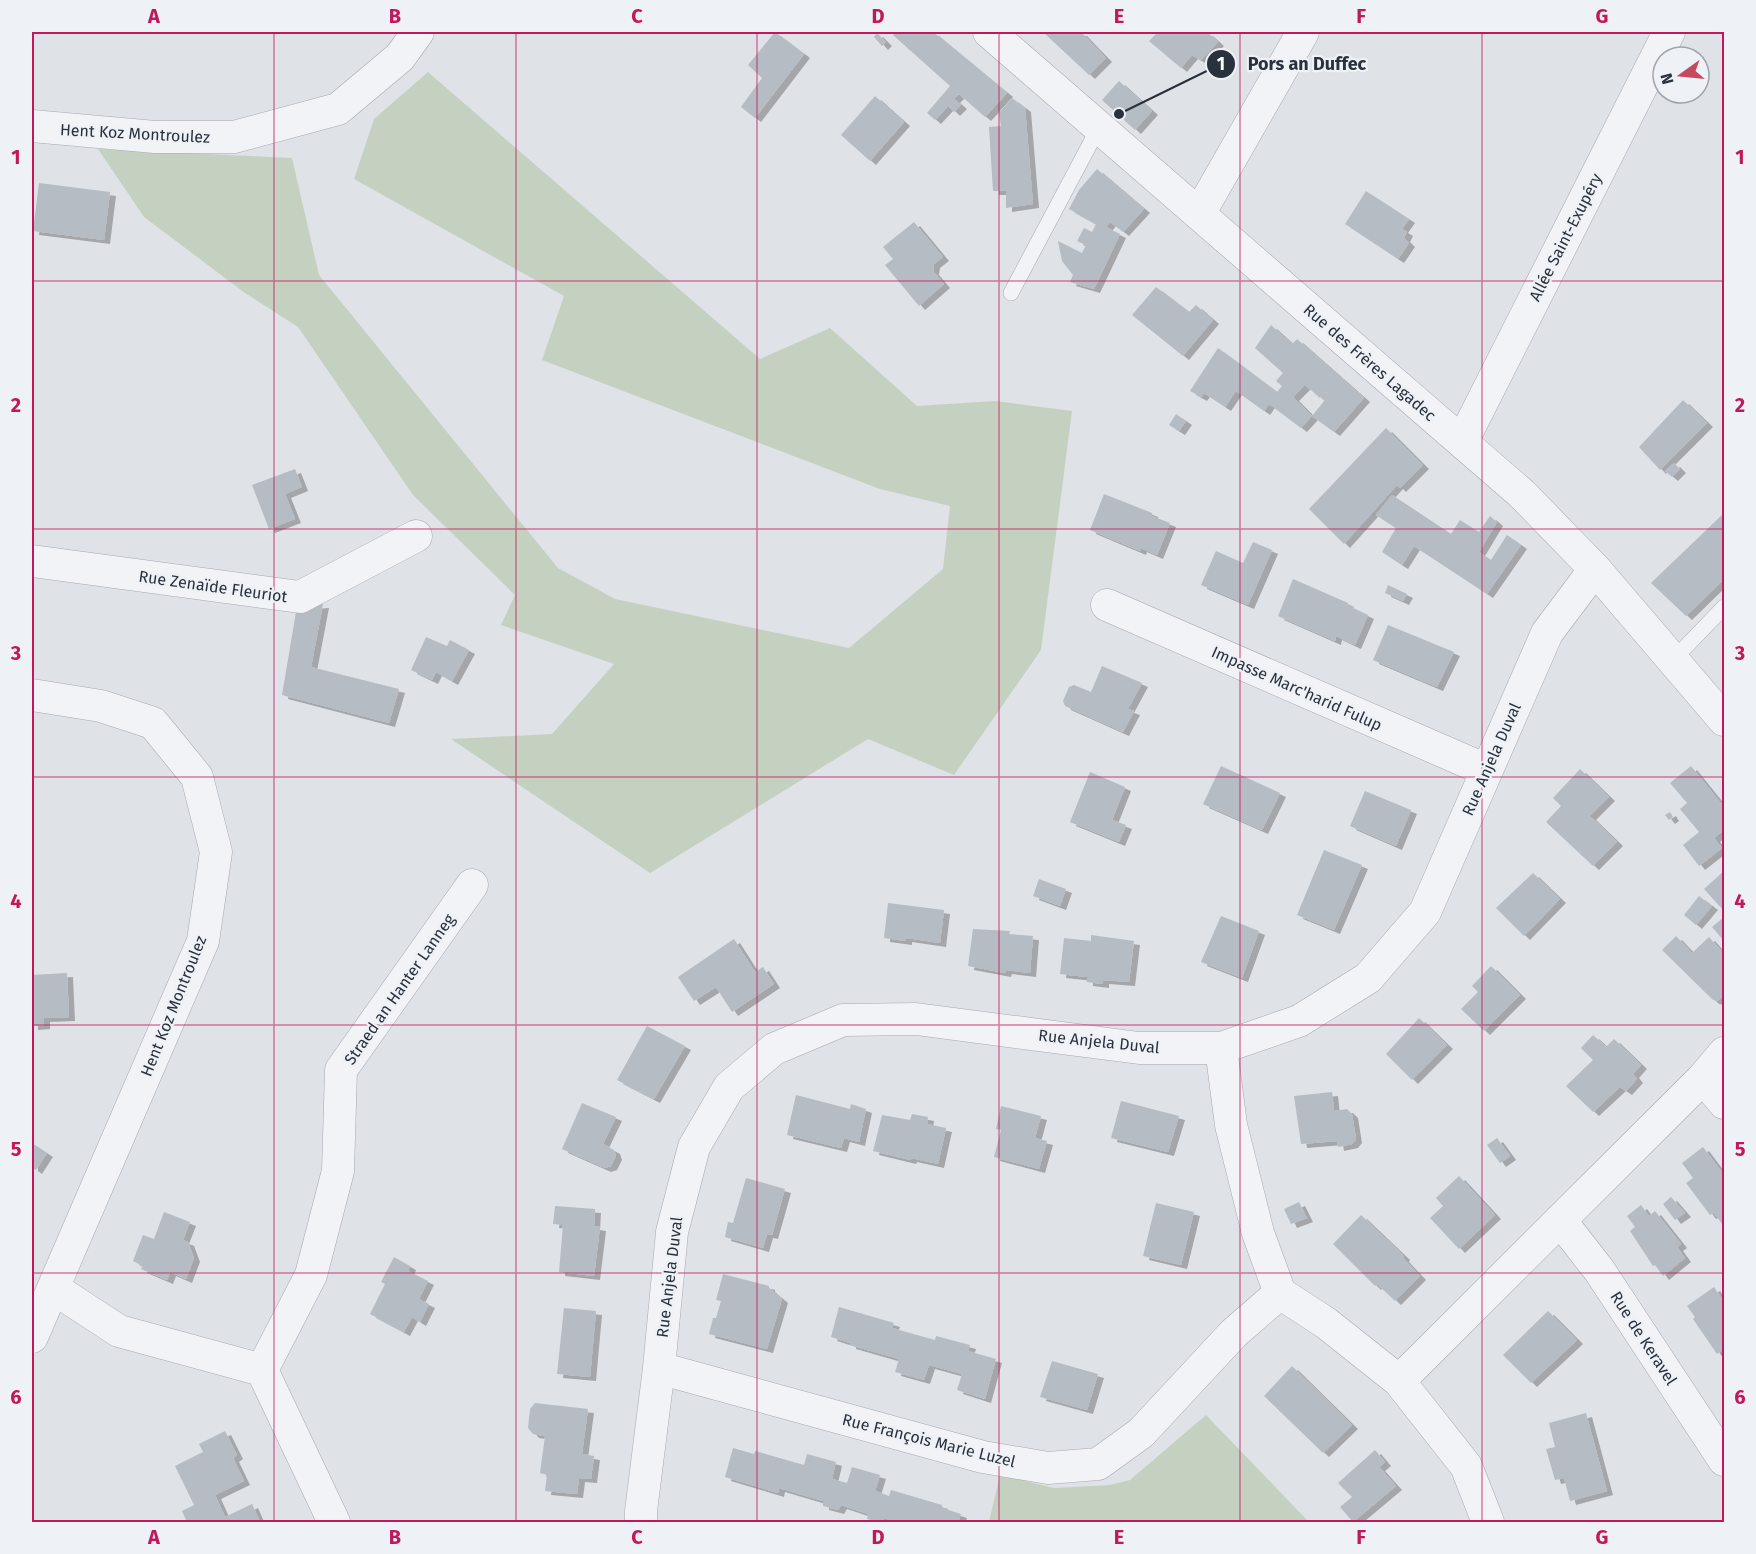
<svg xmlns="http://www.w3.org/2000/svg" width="1756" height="1554" font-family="'Fira Sans',sans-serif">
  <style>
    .green { fill: #c5d1c0 }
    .building { fill: #b6bcc4; fill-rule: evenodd; filter: url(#shadow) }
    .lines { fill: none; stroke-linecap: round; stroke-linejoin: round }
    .service-casing { stroke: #a5a9b1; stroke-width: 16 }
    .minor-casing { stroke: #a5a9b1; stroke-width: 33 }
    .service { stroke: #f1f3f6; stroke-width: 15 }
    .minor { stroke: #f1f3f6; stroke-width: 32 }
    .grid { fill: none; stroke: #c2185b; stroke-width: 1.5; stroke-opacity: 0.55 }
    .labels { text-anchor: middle; stroke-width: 4.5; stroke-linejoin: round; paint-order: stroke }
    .street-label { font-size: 16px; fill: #29313d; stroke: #eef1f5 }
    .leader { fill: none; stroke: #29313d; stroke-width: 2 }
    .callout-dot { fill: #29313d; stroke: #eef1f5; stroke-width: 2 }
    .mark-label { font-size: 18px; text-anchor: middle; font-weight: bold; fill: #fff }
    .callout-label { font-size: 18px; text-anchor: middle; font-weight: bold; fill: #29313d; stroke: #eef1f5; stroke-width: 4.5; stroke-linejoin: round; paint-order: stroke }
    .neatline { fill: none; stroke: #c2185b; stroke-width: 2 }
    .grid-label { font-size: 20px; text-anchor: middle; font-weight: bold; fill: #c2185b }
  </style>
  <defs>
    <filter id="shadow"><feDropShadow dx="6" dy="4" stdDeviation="0" flood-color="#0004"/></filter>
  </defs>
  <rect width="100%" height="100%" fill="#dfe2e7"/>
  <path class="green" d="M 428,72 L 760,359 L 830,328 L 917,406 L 995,401 L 1072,411 L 1041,650 L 954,775 L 868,739 L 650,873 L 451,739 L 552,734 L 614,664 L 501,625 L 515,595 L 413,495 L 298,327 L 245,293 L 144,217 L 98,149 L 292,158 L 319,275 L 558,568 L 615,599 L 849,648 L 943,569 L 950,506 L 880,489 L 542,360 L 564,296 L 354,179 L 374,119 Z
    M 1206,1415 L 1309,1522 L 989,1522 L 1000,1475 L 1054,1488 L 1110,1485 L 1130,1480 Z"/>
  <path class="building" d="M 775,32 L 804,54 L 755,118 L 741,107 L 762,78 L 748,65 Z
    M 893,32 L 933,32 L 1007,93 L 985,117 L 959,94 L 954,99 L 961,105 L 954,112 L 948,106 L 935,120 L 927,113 L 950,86 L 893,35 L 895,33 Z
    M 1043,32 L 1081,32 L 1106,58 L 1089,75 Z
    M 1158,32 L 1207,32 L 1218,42 L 1201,60 L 1192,55 L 1181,68 L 1149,41 Z
    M 877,33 L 886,42 L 882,46 L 874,37 Z
    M 1119,81 L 1152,111 L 1135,130 L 1102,100 Z
    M 875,96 L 904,122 L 870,161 L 841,135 Z
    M 1012,98 L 1025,108 L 1033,204 L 1006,208 L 1006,191 L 993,191 L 989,127 L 1001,126 L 999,113 Z
    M 1097,169 L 1144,209 L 1123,232 L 1110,222 L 1106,227 L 1120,234 L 1094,289 L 1070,282 L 1073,275 L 1062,261 L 1058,241 L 1082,253 L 1086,245 L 1077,241 L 1084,228 L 1092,232 L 1096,224 L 1069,209 L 1079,190 Z
    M 39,183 L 110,192 L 104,240 L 33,231 Z
    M 1366,191 L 1409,219 L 1402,229 L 1407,232 L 1404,238 L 1409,243 L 1398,259 L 1345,224 Z
    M 914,222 L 943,257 L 934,264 L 933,271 L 944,284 L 919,306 L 885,265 L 893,259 L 883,247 Z
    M 1156,287 L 1189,312 L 1196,305 L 1213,320 L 1183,356 L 1132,315 Z
    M 1271,325 L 1292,344 L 1297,339 L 1364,398 L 1334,432 L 1312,416 L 1301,428 L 1269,404 L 1264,411 L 1236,391 L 1225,407 L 1204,393 L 1201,397 L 1190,391 L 1218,348 L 1277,392 L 1282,386 L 1276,381 L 1283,373 L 1255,348 ZM 1305,385 L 1320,398 L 1321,397 L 1325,400 L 1312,416 L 1293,397 Z
    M 1683,400 L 1707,423 L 1660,470 L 1639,447 Z
    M 1176,414 L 1186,421 L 1179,431 L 1169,425 Z
    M 1386,428 L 1423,465 L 1400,488 L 1397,485 L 1344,544 L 1309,509 Z
    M 1674,463 L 1680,469 L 1672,477 L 1665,471 Z
    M 295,469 L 302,487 L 285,494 L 295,519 L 269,529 L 252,485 Z
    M 1104,494 L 1152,513 L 1152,516 L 1170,523 L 1157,555 L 1141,548 L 1140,551 L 1090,530 Z
    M 1392,495 L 1451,534 L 1460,520 L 1479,532 L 1490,516 L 1497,522 L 1479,552 L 1491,560 L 1507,535 L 1521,545 L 1487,594 L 1414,546 L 1402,565 L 1382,552 L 1396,528 L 1376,515 Z
    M 1724,513 L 1724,579 L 1686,616 L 1651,583 Z
    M 1253,542 L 1272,550 L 1248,605 L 1201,585 L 1216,551 L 1243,563 Z
    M 1293,579 L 1348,603 L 1347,605 L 1368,615 L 1355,645 L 1336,636 L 1335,641 L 1278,616 Z
    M 1388,585 L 1407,594 L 1403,601 L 1385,593 Z
    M 323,604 L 311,667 L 399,689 L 389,723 L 282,695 L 297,606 Z
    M 1388,625 L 1454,652 L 1437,687 L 1373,660 Z
    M 426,637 L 447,646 L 450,640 L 469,650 L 452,681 L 436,672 L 432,680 L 411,670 Z
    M 1102,666 L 1142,683 L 1128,709 L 1134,711 L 1123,732 L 1065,706 L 1063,701 L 1069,687 L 1074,685 L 1091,692 Z
    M 1221,766 L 1280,793 L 1262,830 L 1203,804 Z
    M 1691,766 L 1724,807 L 1724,830 L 1714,838 L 1722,848 L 1699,866 L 1683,845 L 1699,832 L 1680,809 L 1687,803 L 1670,783 Z
    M 1580,769 L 1609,797 L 1590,816 L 1617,842 L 1593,866 L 1546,822 L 1561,806 L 1553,798 Z
    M 1090,772 L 1125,787 L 1112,820 L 1126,825 L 1119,842 L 1070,822 Z
    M 1365,791 L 1411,810 L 1396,846 L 1350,826 Z
    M 1670,812 L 1673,817 L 1669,820 L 1665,815 Z
    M 1324,850 L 1362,865 L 1334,930 L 1297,915 Z
    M 1724,871 L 1724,911 L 1704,889 Z
    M 1533,873 L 1560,899 L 1524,936 L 1496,908 Z
    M 1039,879 L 1066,889 L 1060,906 L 1033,896 Z
    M 1699,896 L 1712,906 L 1696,925 L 1684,915 Z
    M 888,903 L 944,910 L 940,943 L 906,938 L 906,941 L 884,938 Z
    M 1221,916 L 1259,931 L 1242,978 L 1201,962 Z
    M 1724,917 L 1724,941 L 1712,927 Z
    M 973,929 L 1010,931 L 1009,934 L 1033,936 L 1030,973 L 1006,970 L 1005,973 L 968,966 Z
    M 1091,935 L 1134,941 L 1129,982 L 1103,980 L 1103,984 L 1087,982 L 1087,977 L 1060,974 L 1064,938 L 1091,941 Z
    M 1676,936 L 1692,953 L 1709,937 L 1724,954 L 1724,987 L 1722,989 L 1723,995 L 1718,1001 L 1713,1000 L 1662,950 Z
    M 734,939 L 755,972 L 763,967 L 774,984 L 732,1012 L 716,987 L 694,1001 L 678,977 Z
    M 1491,966 L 1520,995 L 1484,1031 L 1461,1009 L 1478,992 L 1472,986 Z
    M 67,973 L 69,1017 L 44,1018 L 44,1025 L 32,1026 L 32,975 Z
    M 1419,1018 L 1447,1045 L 1412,1080 L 1386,1054 Z
    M 647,1026 L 685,1046 L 654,1099 L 617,1080 Z
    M 1593,1035 L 1606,1047 L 1614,1039 L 1641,1065 L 1633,1074 L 1637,1079 L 1626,1091 L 1620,1087 L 1593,1112 L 1566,1086 L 1593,1060 L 1581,1048 Z
    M 1332,1092 L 1334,1111 L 1347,1109 L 1352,1114 L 1356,1139 L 1352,1144 L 1338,1147 L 1337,1141 L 1301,1144 L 1294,1096 Z
    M 796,1095 L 850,1109 L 851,1104 L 866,1109 L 859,1142 L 844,1138 L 841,1148 L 787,1135 Z
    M 1121,1101 L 1179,1116 L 1168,1152 L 1111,1138 Z
    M 582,1103 L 616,1117 L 603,1144 L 614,1150 L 616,1156 L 611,1166 L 605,1168 L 562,1149 Z
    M 1001,1106 L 1041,1116 L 1035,1138 L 1047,1141 L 1039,1169 L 994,1157 L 1001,1130 L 996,1129 Z
    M 912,1114 L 928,1117 L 927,1124 L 946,1128 L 938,1164 L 911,1158 L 910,1160 L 873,1151 L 882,1115 L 910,1120 Z
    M 1497,1138 L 1510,1156 L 1500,1163 L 1487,1145 Z
    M 32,1143 L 47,1153 L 36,1170 L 32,1167 Z
    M 1703,1147 L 1724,1175 L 1724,1222 L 1722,1224 L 1714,1213 L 1710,1215 L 1686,1183 L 1693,1178 L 1682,1163 Z
    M 1459,1176 L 1495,1215 L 1459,1249 L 1430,1218 L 1443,1206 L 1436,1198 Z
    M 746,1178 L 785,1189 L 772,1235 L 767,1234 L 763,1248 L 725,1237 L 728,1222 L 733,1223 Z
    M 1671,1197 L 1685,1213 L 1675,1220 L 1663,1204 Z
    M 1299,1202 L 1307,1218 L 1291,1224 L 1284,1209 Z
    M 1156,1203 L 1194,1212 L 1181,1265 L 1143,1256 Z
    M 1641,1205 L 1649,1216 L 1655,1211 L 1681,1244 L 1677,1247 L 1685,1258 L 1663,1276 L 1655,1265 L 1653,1266 L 1630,1231 L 1635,1227 L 1627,1216 Z
    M 555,1206 L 595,1209 L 594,1226 L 600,1227 L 594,1276 L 559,1272 L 563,1225 L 553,1224 Z
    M 164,1212 L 190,1222 L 183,1240 L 188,1242 L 194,1258 L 186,1279 L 170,1272 L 167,1280 L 141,1269 L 143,1266 L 133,1261 L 143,1235 L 154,1239 Z
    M 1361,1215 L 1404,1256 L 1403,1258 L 1420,1276 L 1395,1301 L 1377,1284 L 1375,1286 L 1333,1244 Z
    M 394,1257 L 410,1266 L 408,1271 L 428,1281 L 419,1299 L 429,1304 L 420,1322 L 412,1317 L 404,1332 L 370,1314 L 385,1284 L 381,1282 Z
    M 723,1274 L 769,1286 L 769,1288 L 782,1299 L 767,1349 L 709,1334 L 713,1318 L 716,1318 L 721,1301 L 716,1300 Z
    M 1714,1287 L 1724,1302 L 1724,1349 L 1717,1354 L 1693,1319 L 1695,1317 L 1687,1306 Z
    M 839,1307 L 894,1323 L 892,1328 L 935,1340 L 936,1336 L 970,1345 L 968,1351 L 996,1359 L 985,1399 L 957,1390 L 962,1374 L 929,1365 L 924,1380 L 895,1372 L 899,1359 L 850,1345 L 850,1343 L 831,1337 Z
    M 564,1308 L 596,1311 L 590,1377 L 557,1374 Z
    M 1548,1311 L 1577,1340 L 1531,1383 L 1503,1355 Z
    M 1052,1361 L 1098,1374 L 1087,1410 L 1040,1397 Z
    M 1292,1366 L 1352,1425 L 1323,1453 L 1264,1396 Z
    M 535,1403 L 588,1409 L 582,1454 L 594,1456 L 591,1479 L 579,1478 L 577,1494 L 545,1491 L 547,1475 L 540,1473 L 545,1436 L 533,1434 L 528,1428 L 530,1409 Z
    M 1586,1413 L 1607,1491 L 1570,1501 L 1564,1478 L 1555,1480 L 1546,1449 L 1555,1447 L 1549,1423 Z
    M 225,1431 L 237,1455 L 233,1458 L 244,1481 L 215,1495 L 225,1517 L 252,1504 L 260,1522 L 187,1522 L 182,1511 L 194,1505 L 175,1466 L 203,1452 L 199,1444 Z
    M 733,1448 L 754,1454 L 755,1451 L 804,1465 L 807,1454 L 836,1462 L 832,1479 L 847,1483 L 852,1467 L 880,1475 L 875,1491 L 889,1496 L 891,1490 L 942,1505 L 942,1508 L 961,1514 L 958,1522 L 897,1522 L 884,1518 L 883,1522 L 880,1522 L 867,1519 L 868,1514 L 841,1505 L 838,1510 L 823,1506 L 823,1501 L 779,1488 L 778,1493 L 725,1477 Z
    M 1375,1450 L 1385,1462 L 1379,1467 L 1396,1486 L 1353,1522 L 1340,1507 L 1352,1497 L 1338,1483 Z"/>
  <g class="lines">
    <defs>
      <path id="service" d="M 1011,293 L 1099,127
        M 1673,660 L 1724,607"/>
      <path id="minor" d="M 989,32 L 1522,494 L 1595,569 L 1724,720
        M 32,126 L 155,137 L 234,137 L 338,109 L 400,57 L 418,32
        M 1199,214 L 1303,32
        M 1462,442 L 1669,32
        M 32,561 L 300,597 L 416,536
        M 1107,605 L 1486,770
        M 32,695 L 101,706 L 153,723 L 197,777 L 216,852 L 203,941 L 32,1337
        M 1221,1048 L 1231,1125 L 1258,1233 L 1280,1293 L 1326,1323 L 1399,1381 L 1466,1466 L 1488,1522
        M 1703,1078 L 1724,1103
        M 1560,1220 L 1599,1270 L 1724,1460
        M 53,1288 L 119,1331 L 262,1370 L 334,1522
        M 659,1368 L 983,1457 L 1048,1468 L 1098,1464 L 1141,1433 L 1234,1333 L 1280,1293
        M 262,1370 L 311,1275 L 338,1171 L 341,1070 L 472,885
        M 1399,1381 L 1703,1078 L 1724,1053
        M 641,1522 L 641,1511 L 659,1368 L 672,1232 L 694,1147 L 729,1087 L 774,1049 L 843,1020 L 916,1019 L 1139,1048 L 1221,1048 L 1299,1021 L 1368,978 L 1425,912 L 1547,633 L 1595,569"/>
    </defs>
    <use href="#service" class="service-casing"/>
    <use href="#minor" class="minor-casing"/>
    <use href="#service" class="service"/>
    <use href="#minor" class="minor"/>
  </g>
  <path class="grid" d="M 274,32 L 274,1522M 516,32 L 516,1522M 757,32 L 757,1522M 999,32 L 999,1522M 1240,32 L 1240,1522M 1482,32 L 1482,1522M 32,281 L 1724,281M 32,529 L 1724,529M 32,777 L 1724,777M 32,1025 L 1724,1025M 32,1273 L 1724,1273"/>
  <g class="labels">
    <g class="street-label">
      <text transform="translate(135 133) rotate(3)" y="6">Hent Koz Montroulez</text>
      <text transform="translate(1565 237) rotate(-63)" y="6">Allée Saint-Exupéry</text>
      <text transform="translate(1370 362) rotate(41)" y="6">Rue des Frères Lagadec</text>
      <text transform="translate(213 586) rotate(8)" y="6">Rue Zenaïde Fleuriot</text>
      <text transform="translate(1297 688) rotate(24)" y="6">Impasse Marc'harid Fulup</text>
      <text transform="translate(1491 759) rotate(-66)" y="6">Rue Anjela Duval</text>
      <text transform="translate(399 989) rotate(-55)" y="6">Straed an Hanter Lanneg</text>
      <text transform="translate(173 1006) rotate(-68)" y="6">Hent Koz Montroulez</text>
      <text transform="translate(1099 1041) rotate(6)" y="6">Rue Anjela Duval</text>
      <text transform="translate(669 1277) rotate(-83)" y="6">Rue Anjela Duval</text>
      <text transform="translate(1644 1338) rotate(57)" y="6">Rue de Keravel</text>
      <text transform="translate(929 1440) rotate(14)" y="6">Rue François Marie Luzel</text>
    </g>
  </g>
  <path class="leader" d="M1119 114L1221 64"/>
  <g class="callout-dot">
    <circle cx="1119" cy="114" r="6"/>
    <circle cx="1221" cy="64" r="15"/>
  </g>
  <g class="mark-label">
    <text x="1221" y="70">1</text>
  </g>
  <g class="callout-label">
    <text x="1307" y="70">Pors an Duffec</text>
  </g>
  <rect width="1756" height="1554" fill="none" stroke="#eef1f5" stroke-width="66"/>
  <g transform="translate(1681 75) rotate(255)"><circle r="28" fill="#eef1f5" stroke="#9fa4ab" stroke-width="1.5"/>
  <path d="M0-4.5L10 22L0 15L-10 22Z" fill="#c64a5f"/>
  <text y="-9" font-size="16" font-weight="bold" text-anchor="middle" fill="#29313d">N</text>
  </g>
  <rect x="33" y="33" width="1690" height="1488" class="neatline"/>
  <g class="grid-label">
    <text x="154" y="23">A</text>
    <text x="395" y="23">B</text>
    <text x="637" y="23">C</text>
    <text x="878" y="23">D</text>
    <text x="1119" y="23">E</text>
    <text x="1361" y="23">F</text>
    <text x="1602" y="23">G</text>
    <text x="16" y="164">1</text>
    <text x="1740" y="164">1</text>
    <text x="16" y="412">2</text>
    <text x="1740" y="412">2</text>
    <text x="16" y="660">3</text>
    <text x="1740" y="660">3</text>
    <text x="16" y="908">4</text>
    <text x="1740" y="908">4</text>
    <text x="16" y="1156">5</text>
    <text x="1740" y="1156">5</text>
    <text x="16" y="1404">6</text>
    <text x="1740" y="1404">6</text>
    <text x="154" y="1544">A</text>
    <text x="395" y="1544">B</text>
    <text x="637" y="1544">C</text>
    <text x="878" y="1544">D</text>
    <text x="1119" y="1544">E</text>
    <text x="1361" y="1544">F</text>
    <text x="1602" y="1544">G</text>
  </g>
</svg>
